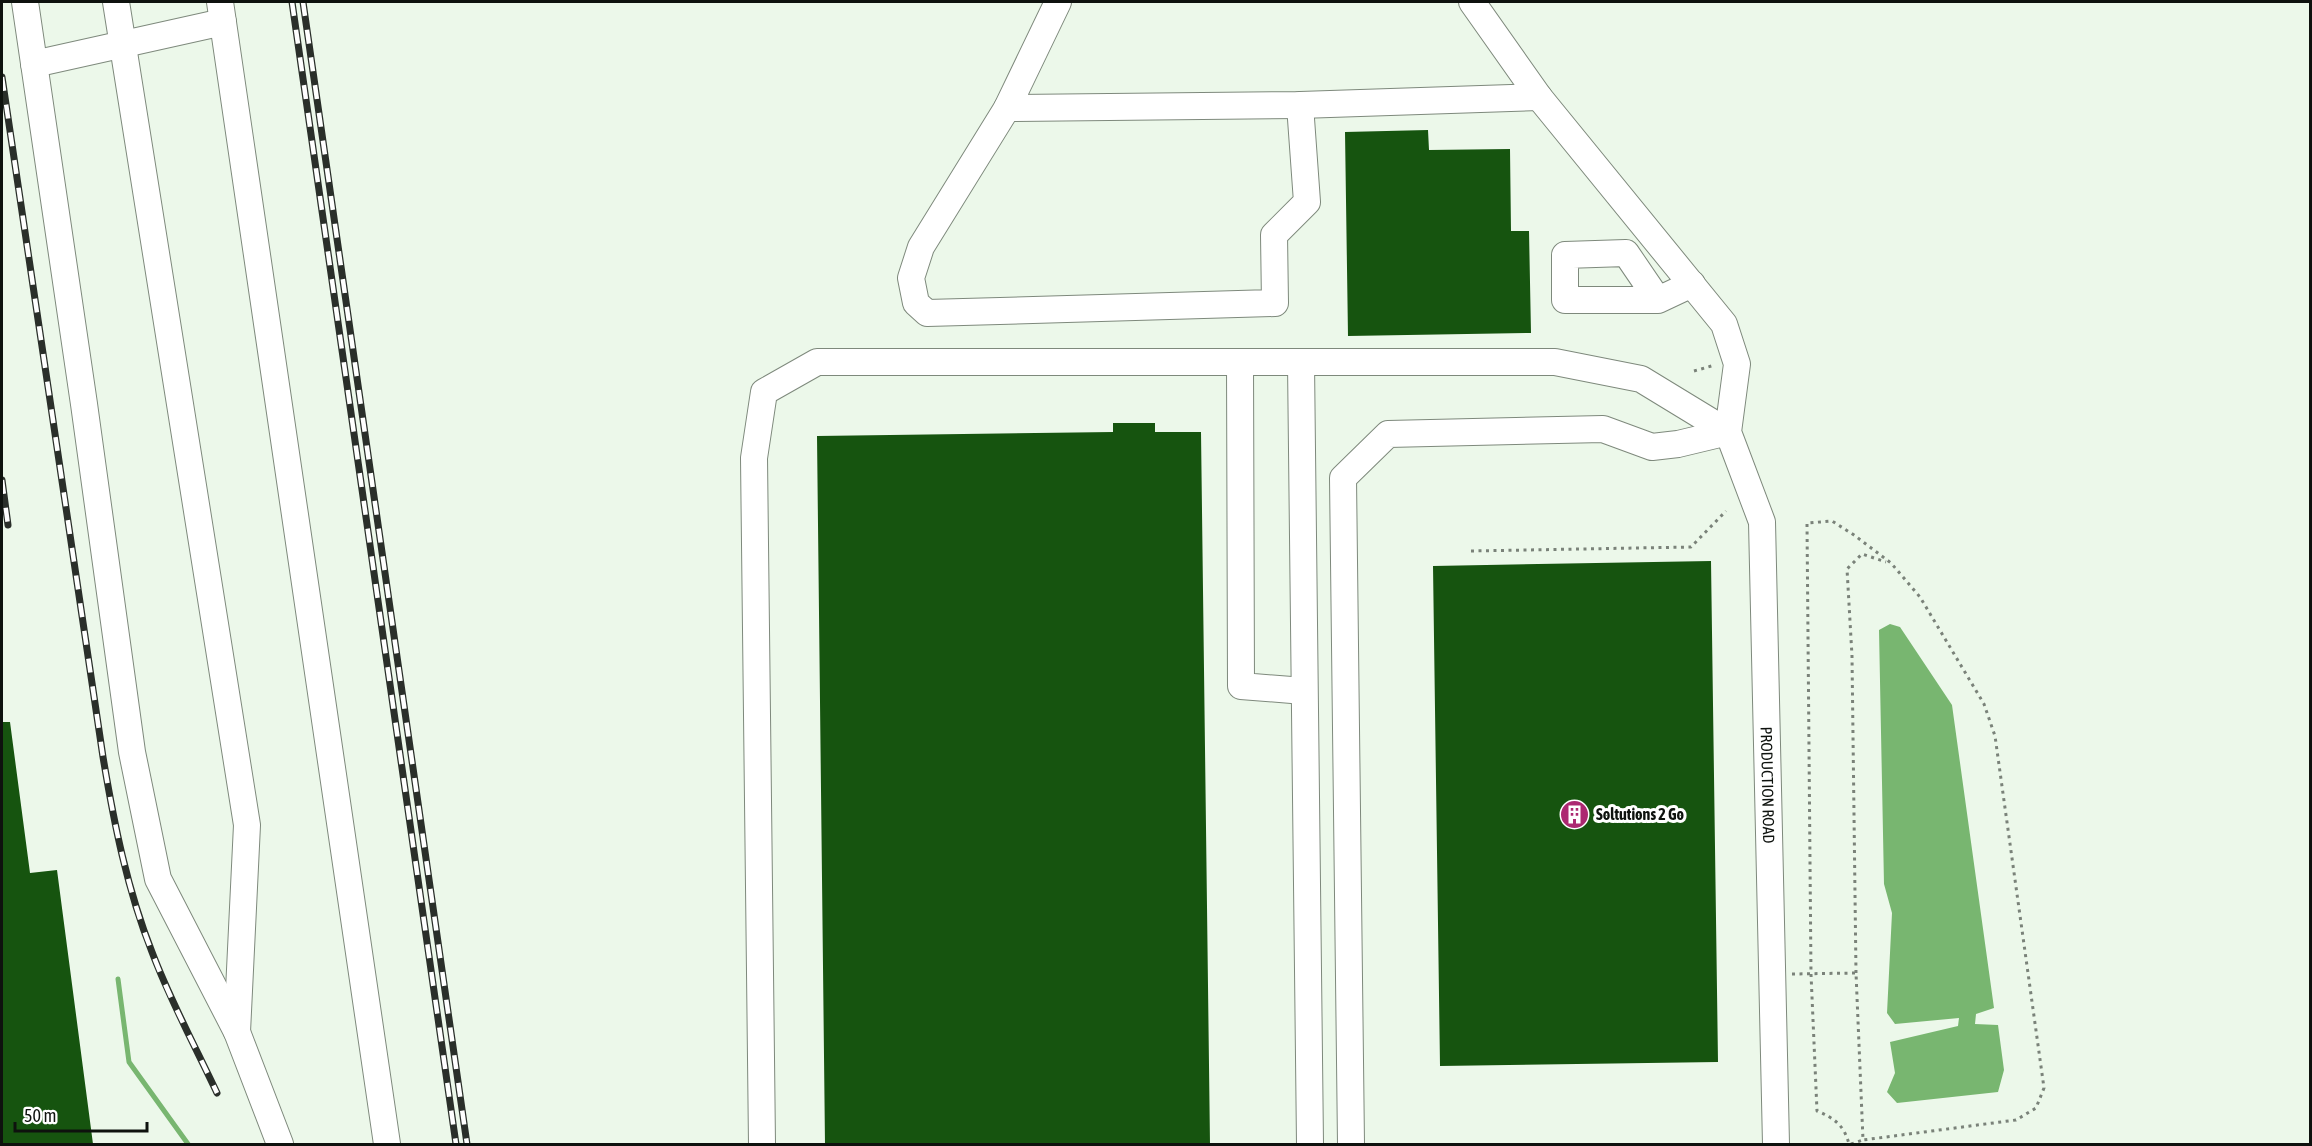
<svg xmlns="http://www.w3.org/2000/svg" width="2312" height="1146" font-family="'Asap Condensed',sans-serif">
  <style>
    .water { fill: #78b670 }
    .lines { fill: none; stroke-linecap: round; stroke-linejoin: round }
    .stream { stroke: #78b670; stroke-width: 5 }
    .building { fill: #16540f }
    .minor-casing { stroke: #7e897c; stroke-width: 28 }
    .path { stroke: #7a8279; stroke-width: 3; stroke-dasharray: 3 4.5; stroke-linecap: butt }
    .minor { stroke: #fff; stroke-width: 26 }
    .rail-casing { stroke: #2a2f2a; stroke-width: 7 }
    .rail { stroke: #fff; stroke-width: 4.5; stroke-dasharray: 14; stroke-linecap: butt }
    .labels { text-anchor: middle; stroke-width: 6; stroke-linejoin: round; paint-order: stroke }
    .street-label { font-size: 16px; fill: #0e120e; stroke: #fff }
    .poi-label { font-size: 16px; font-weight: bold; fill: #0e120e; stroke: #fff; text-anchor: start }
  </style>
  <rect width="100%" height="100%" fill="#ecf8ea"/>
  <path class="water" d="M 1890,624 L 1900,627 L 1952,705 L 1994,1008 L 1976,1014 L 1975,1024 L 1998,1025 L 2004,1070 L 1998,1092 L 1897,1103 L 1887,1092 L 1895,1073 L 1890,1042 L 1958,1026 L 1959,1018 L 1895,1024 L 1887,1013 L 1892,913 L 1884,884 L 1879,630 Z"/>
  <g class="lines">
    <path class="stream" d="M 118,979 L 129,1062 L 188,1144"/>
  </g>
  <path class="building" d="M 1428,130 L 1429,150 L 1510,149 L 1511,231 L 1529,231 L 1531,333 L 1348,336 L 1345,132 Z
    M 1113,423 L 1155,423 L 1155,432 L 1201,432 L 1210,1144 L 825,1144 L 817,436 L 1113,432 Z
    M 1711,561 L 1718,1062 L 1440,1066 L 1433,566 Z
    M 2,722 L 10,722 L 30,873 L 57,870 L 93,1144 L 2,1144 Z"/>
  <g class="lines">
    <defs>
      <g id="minor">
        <path d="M 25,2 L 84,404 L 132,752 L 158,879 L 237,1032 L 280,1144"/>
        <path d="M 116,2 L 247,825 L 237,1032"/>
        <path d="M 220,2 L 387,1144"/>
        <path d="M 1058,2 L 1007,108 L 1300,105 L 1539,97"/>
        <path id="s1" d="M 1472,2 L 1539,97 L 1724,324 L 1737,364 L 1728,432 L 1762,522 L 1776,1144"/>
        <path d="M 34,64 L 223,22"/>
        <path d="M 1007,108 L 921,247 L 911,278 L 916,303 L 927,313 L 1275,303 L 1274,235 L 1307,202 L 1300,105"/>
        <path d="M 1658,300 L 1565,300 L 1565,255 L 1626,253 L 1658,300 L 1692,284"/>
        <path d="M 1240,363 L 1241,686 L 1304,691"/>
        <path d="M 1301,363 L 1310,1144"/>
        <path d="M 762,1144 L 754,458 L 764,392 L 817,362 L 1555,362 L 1641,379 L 1728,432"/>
        <path d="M 1351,1144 L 1343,478 L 1388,434 L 1603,429 L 1652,447 L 1678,444 L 1728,432"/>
      </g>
    </defs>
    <use href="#minor" class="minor-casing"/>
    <path class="path" d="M 1694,371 L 1715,365
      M 1471,551 L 1691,547 L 1726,511
      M 1856,973 L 1852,656 L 1847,569 L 1862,554 L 1886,562
      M 1792,974 L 1856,973 L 1863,1140 L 2016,1120 L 2036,1108 L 2044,1088 L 1995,736 L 1984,704 L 1920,597 L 1891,563 L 1854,535 L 1832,521 L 1807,523 L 1811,974 L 1817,1111 C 1834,1118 1844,1125 1849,1144
      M 1851,1144 L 1863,1140"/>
    <use href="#minor" class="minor"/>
    <defs>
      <path id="rail" d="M 292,2 L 456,1144
        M 303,2 L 467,1144
        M 2,77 L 103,757 C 114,823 127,889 152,952 C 170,1000 195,1046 217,1093
        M 2,480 L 8,525"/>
    </defs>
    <use href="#rail" class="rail-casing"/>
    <use href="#rail" class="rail"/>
  </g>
  <defs>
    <symbol id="building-disc" viewBox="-11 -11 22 22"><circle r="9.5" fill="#ac2871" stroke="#fff"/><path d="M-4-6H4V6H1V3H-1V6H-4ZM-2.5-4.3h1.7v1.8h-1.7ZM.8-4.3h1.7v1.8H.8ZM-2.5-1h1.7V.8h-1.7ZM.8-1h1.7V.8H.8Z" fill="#fff"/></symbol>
  </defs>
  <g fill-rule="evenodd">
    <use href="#building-disc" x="1558" y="798" width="33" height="33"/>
  </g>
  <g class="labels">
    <g class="street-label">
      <text dy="6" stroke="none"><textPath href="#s1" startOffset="879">PRODUCTION ROAD</textPath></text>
    </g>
    <g class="poi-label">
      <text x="1596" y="820">Soltutions 2 Go</text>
    </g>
  </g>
  <rect width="2312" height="1146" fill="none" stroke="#0e120e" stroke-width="6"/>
  <path d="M15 1122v9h132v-9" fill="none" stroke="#0e120e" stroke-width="3"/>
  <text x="24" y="1122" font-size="18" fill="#0e120e" stroke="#ffffff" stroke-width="4.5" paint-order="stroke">50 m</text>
</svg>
